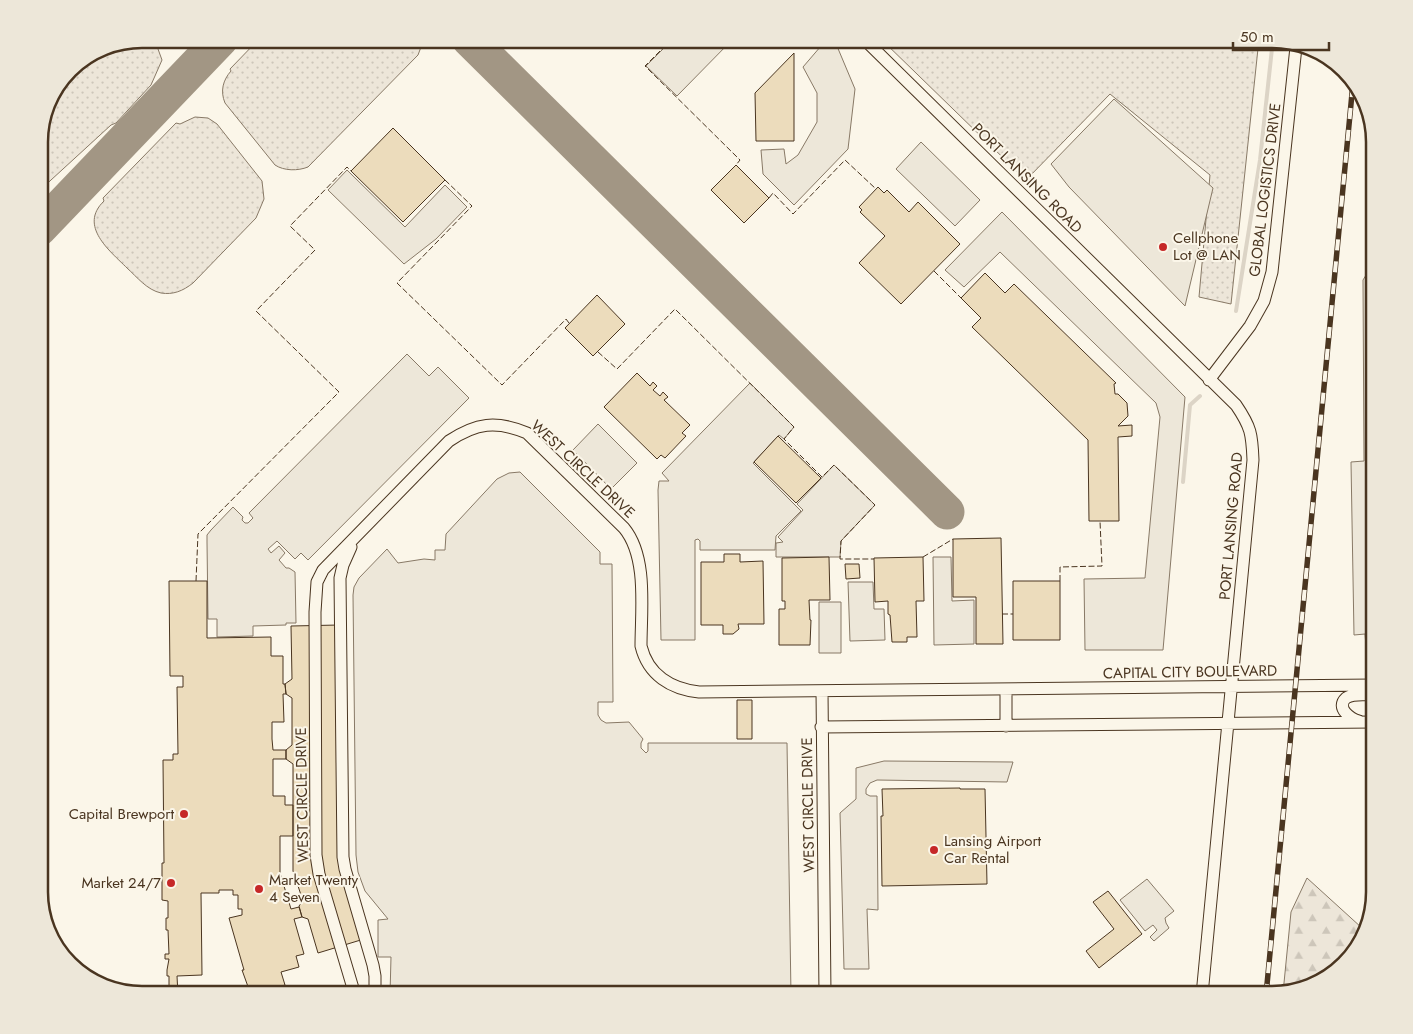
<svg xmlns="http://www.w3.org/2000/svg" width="1413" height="1034" font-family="Jost,sans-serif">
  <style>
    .grass { fill: url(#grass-dots); stroke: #887966 }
    .forest { fill: url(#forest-firs); stroke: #887966 }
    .parking { fill: #ede7d9; stroke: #887966 }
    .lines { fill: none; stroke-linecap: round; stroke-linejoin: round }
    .stream { stroke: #dcd4c6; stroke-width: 4 }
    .taxiway { stroke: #a29684; stroke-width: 35 }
    .building { fill: #ecdcbc; stroke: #4a3520 }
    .street-casing { stroke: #4a3520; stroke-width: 13 }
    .street { stroke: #fbf6e9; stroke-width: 11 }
    .rail-casing { stroke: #4a3520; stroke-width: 5.5 }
    .rail { stroke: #fbf6e9; stroke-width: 4; stroke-dasharray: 11; stroke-linecap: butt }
    .fence { stroke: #4a3520; stroke-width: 1; stroke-dasharray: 6 2.5; stroke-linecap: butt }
    .poi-dot { fill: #c62828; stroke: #fbf6e9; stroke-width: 2 }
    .labels { text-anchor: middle; stroke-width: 4; stroke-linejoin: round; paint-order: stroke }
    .street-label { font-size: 15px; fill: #4a3520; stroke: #fbf6e9 }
    .poi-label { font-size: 15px; fill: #4a3520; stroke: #fbf6e9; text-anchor: start }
    .rim { fill: none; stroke: #4a3520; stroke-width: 2.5 }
  </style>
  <defs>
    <pattern id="grass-dots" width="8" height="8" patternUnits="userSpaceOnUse" patternTransform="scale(1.25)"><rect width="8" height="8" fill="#ede6d9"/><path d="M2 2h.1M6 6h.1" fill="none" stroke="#cdc6ba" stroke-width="1.8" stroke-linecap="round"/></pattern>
    <pattern id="forest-firs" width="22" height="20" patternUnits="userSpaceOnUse" patternTransform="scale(1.25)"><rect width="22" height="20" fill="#ede6d9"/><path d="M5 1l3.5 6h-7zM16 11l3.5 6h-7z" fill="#cdc6ba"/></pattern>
  </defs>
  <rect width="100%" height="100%" fill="#fbf6e9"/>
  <path class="grass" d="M 141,39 L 150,39 L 158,49 L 162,60 L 151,85 L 116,123 L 111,125 L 39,191 L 39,134 L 49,96 L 74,64 L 102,46 Z
    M 259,39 L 424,39 L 418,55 L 308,167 C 298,171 284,171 275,165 L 225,103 C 220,91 223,80 231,71 L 230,69 Z
    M 881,39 L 1259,39 L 1231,304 L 1199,297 L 1210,175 L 1110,94 L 1026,180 Z
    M 195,117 L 208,118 L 217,124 L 262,181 L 264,199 L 256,218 L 193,283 C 183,291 173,295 161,293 C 147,290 137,277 127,268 C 110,251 78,226 104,201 L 103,198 L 176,123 L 180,124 Z"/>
  <path class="forest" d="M 1307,878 L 1362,928 L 1353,955 L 1317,985 L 1283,993 L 1291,912 Z"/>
  <path class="parking" d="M 673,39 L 733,39 L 677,96 L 646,66 Z
    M 827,39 L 834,39 L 855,89 L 848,149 L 794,205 L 763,174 L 761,150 L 784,149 L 786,164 L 798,155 L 817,122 L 817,93 L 803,67 Z
    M 1114,99 L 1213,188 L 1185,306 L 1069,187 L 1051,164 Z
    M 921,142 L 980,200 L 955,226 L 896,169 Z
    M 347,170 L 405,227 L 445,185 L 467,207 L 436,239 L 404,264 L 328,190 Z
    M 1002,212 L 1185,397 L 1163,650 L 1085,650 L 1084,579 L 1145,578 L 1160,417 L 1156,403 L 1000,252 L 964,287 L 945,270 Z
    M 1374,265 L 1374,646 L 1366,646 L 1365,634 L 1354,635 L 1351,462 L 1364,461 L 1363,280 L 1371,267 Z
    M 407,354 L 429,376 L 438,367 L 469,398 L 308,560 L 301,553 L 295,559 L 277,541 L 268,549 L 271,553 L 279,546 L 285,553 L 279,560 L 286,568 L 289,568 L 295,572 L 296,623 L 286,623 L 286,625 L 253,626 L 253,636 L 217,637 L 217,619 L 208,619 L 207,542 L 207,535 L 211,530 L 233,507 L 243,517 L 242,520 L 245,523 L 248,523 L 253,518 L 249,513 Z
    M 750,383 L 794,427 L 784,439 L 779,435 L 753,463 L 801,511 L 776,536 L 775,550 L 700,550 L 700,541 L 698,539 L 695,540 L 695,640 L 661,640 L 658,490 L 659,481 L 669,481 L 662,473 Z
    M 598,424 L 637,463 L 611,489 L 573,450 Z
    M 834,465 L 875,505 L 841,541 L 840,557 L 776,557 L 776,543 L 783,542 L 778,537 L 803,510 L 797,504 Z
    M 520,472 L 600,552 L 600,564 L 612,564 L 613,702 L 598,702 L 598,715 L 601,720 L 606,723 L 629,722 L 643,739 L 641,743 L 641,748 L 646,753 L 648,751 L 648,743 L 787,743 L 791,995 L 390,995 L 391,957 L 378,957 L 378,920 L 388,919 L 365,891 L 358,872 L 356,855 L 353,595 L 354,587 L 359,578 L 387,549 L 398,563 L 424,559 L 435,560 L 435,550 L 445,550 L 446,534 L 497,479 L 509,473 Z
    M 933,557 L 951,557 L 952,601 L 974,600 L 974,644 L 934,645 Z
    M 848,582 L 873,582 L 874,609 L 884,609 L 885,640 L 850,641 Z
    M 819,602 L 841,602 L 841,653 L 819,653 Z
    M 884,761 L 1013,762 L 1007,782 L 877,780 L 870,783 L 866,789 L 866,794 L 870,796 L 877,796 L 878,910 L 867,909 L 869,969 L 844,969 L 840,813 L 856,799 L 856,768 Z
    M 1147,879 L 1174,911 L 1165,918 L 1166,923 L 1169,928 L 1154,941 L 1150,937 L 1157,930 L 1153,925 L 1145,931 L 1120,900 Z"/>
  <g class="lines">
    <path class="stream" d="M 1236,311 L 1260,160 L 1273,39
      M 1183,482 L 1190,405 L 1200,396"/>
    <path class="taxiway" d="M 469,39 L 947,512
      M 39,229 L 221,39"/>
  </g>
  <path class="building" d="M 794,53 L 794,141 L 756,141 L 755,93 Z
    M 393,128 L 445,180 L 403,222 L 351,171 Z
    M 736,165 L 769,198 L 744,223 L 711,190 Z
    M 878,187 L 884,193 L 887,190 L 909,212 L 918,202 L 960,244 L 901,304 L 859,263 L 885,236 L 860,212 L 862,210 L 859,207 Z
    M 985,273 L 1005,293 L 1014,284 L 1116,383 L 1114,384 L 1115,394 L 1118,394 L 1127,403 L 1128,416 L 1118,426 L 1132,425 L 1132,436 L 1118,437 L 1119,521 L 1089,521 L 1088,440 L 972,327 L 981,318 L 961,298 Z
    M 597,295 L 625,324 L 593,356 L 565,328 Z
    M 637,373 L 650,386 L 653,382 L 657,386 L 653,390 L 660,396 L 663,392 L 668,397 L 664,400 L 690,425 L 682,433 L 686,436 L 665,458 L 661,455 L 657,459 L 604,407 Z
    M 778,436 L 821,478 L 796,503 L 754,462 Z
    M 1001,538 L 1003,644 L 976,644 L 976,597 L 953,597 L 953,539 Z
    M 724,554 L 740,554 L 740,562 L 763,561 L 764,624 L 738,624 L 739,629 L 733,634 L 723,634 L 723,625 L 701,625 L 701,562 L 724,562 Z
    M 829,557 L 830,600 L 809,600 L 810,620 L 811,620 L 810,645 L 779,645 L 779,609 L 785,609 L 785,601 L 782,601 L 782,558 Z
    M 923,557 L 924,601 L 916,601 L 917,637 L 907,637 L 907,642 L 892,642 L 890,615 L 888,614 L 888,601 L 875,602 L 874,558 Z
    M 845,564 L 859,564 L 860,578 L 846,579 Z
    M 169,581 L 207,581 L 207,638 L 271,637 L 271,656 L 283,656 L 283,684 L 285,684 L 286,694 L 283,694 L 284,722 L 272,722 L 272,739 L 273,750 L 286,750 L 286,759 L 273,759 L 273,796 L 285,796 L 285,805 L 293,805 L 293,836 L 280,836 L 280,873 L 291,909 L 299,907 L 302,917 L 294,919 L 304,954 L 296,956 L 299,967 L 281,972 L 285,985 L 251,995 L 242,970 L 244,970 L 229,918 L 242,915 L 242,909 L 238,909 L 238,895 L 233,895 L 233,890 L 219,890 L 219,893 L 201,893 L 202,975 L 177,976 L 178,995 L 169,995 L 169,976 L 167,976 L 167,970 L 169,959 L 165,959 L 165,954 L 169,954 L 168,930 L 166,930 L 166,918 L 168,918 L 168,901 L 162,900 L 162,863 L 164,863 L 163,760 L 173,760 L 173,754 L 178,754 L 177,687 L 183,687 L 183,676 L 170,676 Z
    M 1013,581 L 1060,581 L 1060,640 L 1013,640 Z
    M 339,625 L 341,864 L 364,939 L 318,953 L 308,919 L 302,917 L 299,906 L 303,901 L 293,871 L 293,764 L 286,759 L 286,750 L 292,745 L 292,698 L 286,694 L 285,684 L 292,679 L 291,626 Z
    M 737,700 L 752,700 L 752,739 L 737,739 Z
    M 960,788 L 960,789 L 985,789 L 987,884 L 882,886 L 881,816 L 883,816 L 882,789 Z
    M 1108,891 L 1142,934 L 1099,968 L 1086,951 L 1114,929 L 1093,902 Z"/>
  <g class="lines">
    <defs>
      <path id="street" d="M 864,39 L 1236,405 C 1251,427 1252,434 1253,460 L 1202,995
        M 1209,380 L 1250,326 L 1264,301 L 1272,272 L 1296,47
        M 351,547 L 343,565 L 340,578 L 343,857 L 345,869 L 373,965 L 375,976 L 375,995
        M 822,691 L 825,995
        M 1359,721 C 1351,719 1335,708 1346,698 C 1353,693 1366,695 1374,695
        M 1006,726 L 1006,689
        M 821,727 L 1374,722
        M 355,995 L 319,874 L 316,855 L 315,612 L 317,582 L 323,570 L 449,441 C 476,423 496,420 527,433 L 624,528 C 648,557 641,610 641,646 C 648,675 671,689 699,692 L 1374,685"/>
    </defs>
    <use href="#street" class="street-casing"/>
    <use href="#street" class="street"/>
    <defs>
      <path id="rail" d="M 1266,995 L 1353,83"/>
    </defs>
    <use href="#rail" class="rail-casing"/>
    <use href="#rail" class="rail"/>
    <path class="fence" d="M 672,39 L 645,66 L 740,160 L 736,165
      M 445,180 L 472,206 L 397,283 L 502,385 L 566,319 L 569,323
      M 769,198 L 773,193 L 793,214 L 845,160 L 876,189
      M 934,271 L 961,298
      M 598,352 L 617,369 L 675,309 L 794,427 L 784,439 L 822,477 L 834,465 L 875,505 L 841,541 L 840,559 L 874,559
      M 923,557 L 953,539
      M 196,581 L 198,534 L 339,392 L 256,311 L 315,250 L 290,226 L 347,167 L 351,171
      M 1060,581 L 1060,567 L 1102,566 L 1100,521
      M 1002,614 L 1013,614
      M 275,995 L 277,988"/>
  </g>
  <g class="poi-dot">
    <circle cx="1163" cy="247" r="5"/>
    <circle cx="184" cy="814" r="5"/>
    <circle cx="934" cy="850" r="5"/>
    <circle cx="171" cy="883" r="5"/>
    <circle cx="259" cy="889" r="5"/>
  </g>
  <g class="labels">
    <g class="street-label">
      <text transform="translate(1027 178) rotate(45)" y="5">PORT LANSING ROAD</text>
      <text transform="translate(1265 190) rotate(-83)" y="5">GLOBAL LOGISTICS DRIVE</text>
      <text transform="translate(583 469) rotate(43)" y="5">WEST CIRCLE DRIVE</text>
      <text transform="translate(1231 526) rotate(-85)" y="5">PORT LANSING ROAD</text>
      <text transform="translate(1190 672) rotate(-1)" y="5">CAPITAL CITY BOULEVARD</text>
      <text transform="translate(302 795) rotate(-91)" y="5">WEST CIRCLE DRIVE</text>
      <text transform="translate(808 805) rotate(-91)" y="5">WEST CIRCLE DRIVE</text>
    </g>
    <g class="poi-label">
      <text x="1173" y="243">Cellphone<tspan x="1173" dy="17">Lot @ LAN</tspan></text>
      <text x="174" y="819" text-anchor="end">Capital Brewport</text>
      <text x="944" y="846">Lansing Airport<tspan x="944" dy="17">Car Rental</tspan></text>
      <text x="269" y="885">Market Twenty<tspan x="269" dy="17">4 Seven</tspan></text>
      <text x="161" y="888" text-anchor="end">Market 24/7</text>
    </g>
  </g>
  <path d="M0 0H1413V1034H0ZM142 48H1272A94 94 0 0 1 1366 142V892A94 94 0 0 1 1272 986H142A94 94 0 0 1 48 892V142A94 94 0 0 1 142 48Z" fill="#ede7d9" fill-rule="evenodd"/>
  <path class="rim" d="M142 48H1272A94 94 0 0 1 1366 142V892A94 94 0 0 1 1272 986H142A94 94 0 0 1 48 892V142A94 94 0 0 1 142 48Z"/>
  <path d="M1233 42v8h96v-8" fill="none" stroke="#4a3520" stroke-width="2.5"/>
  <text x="1240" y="42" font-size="15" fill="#4a3520" stroke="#fbf6e9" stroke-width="4" paint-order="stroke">50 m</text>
</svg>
